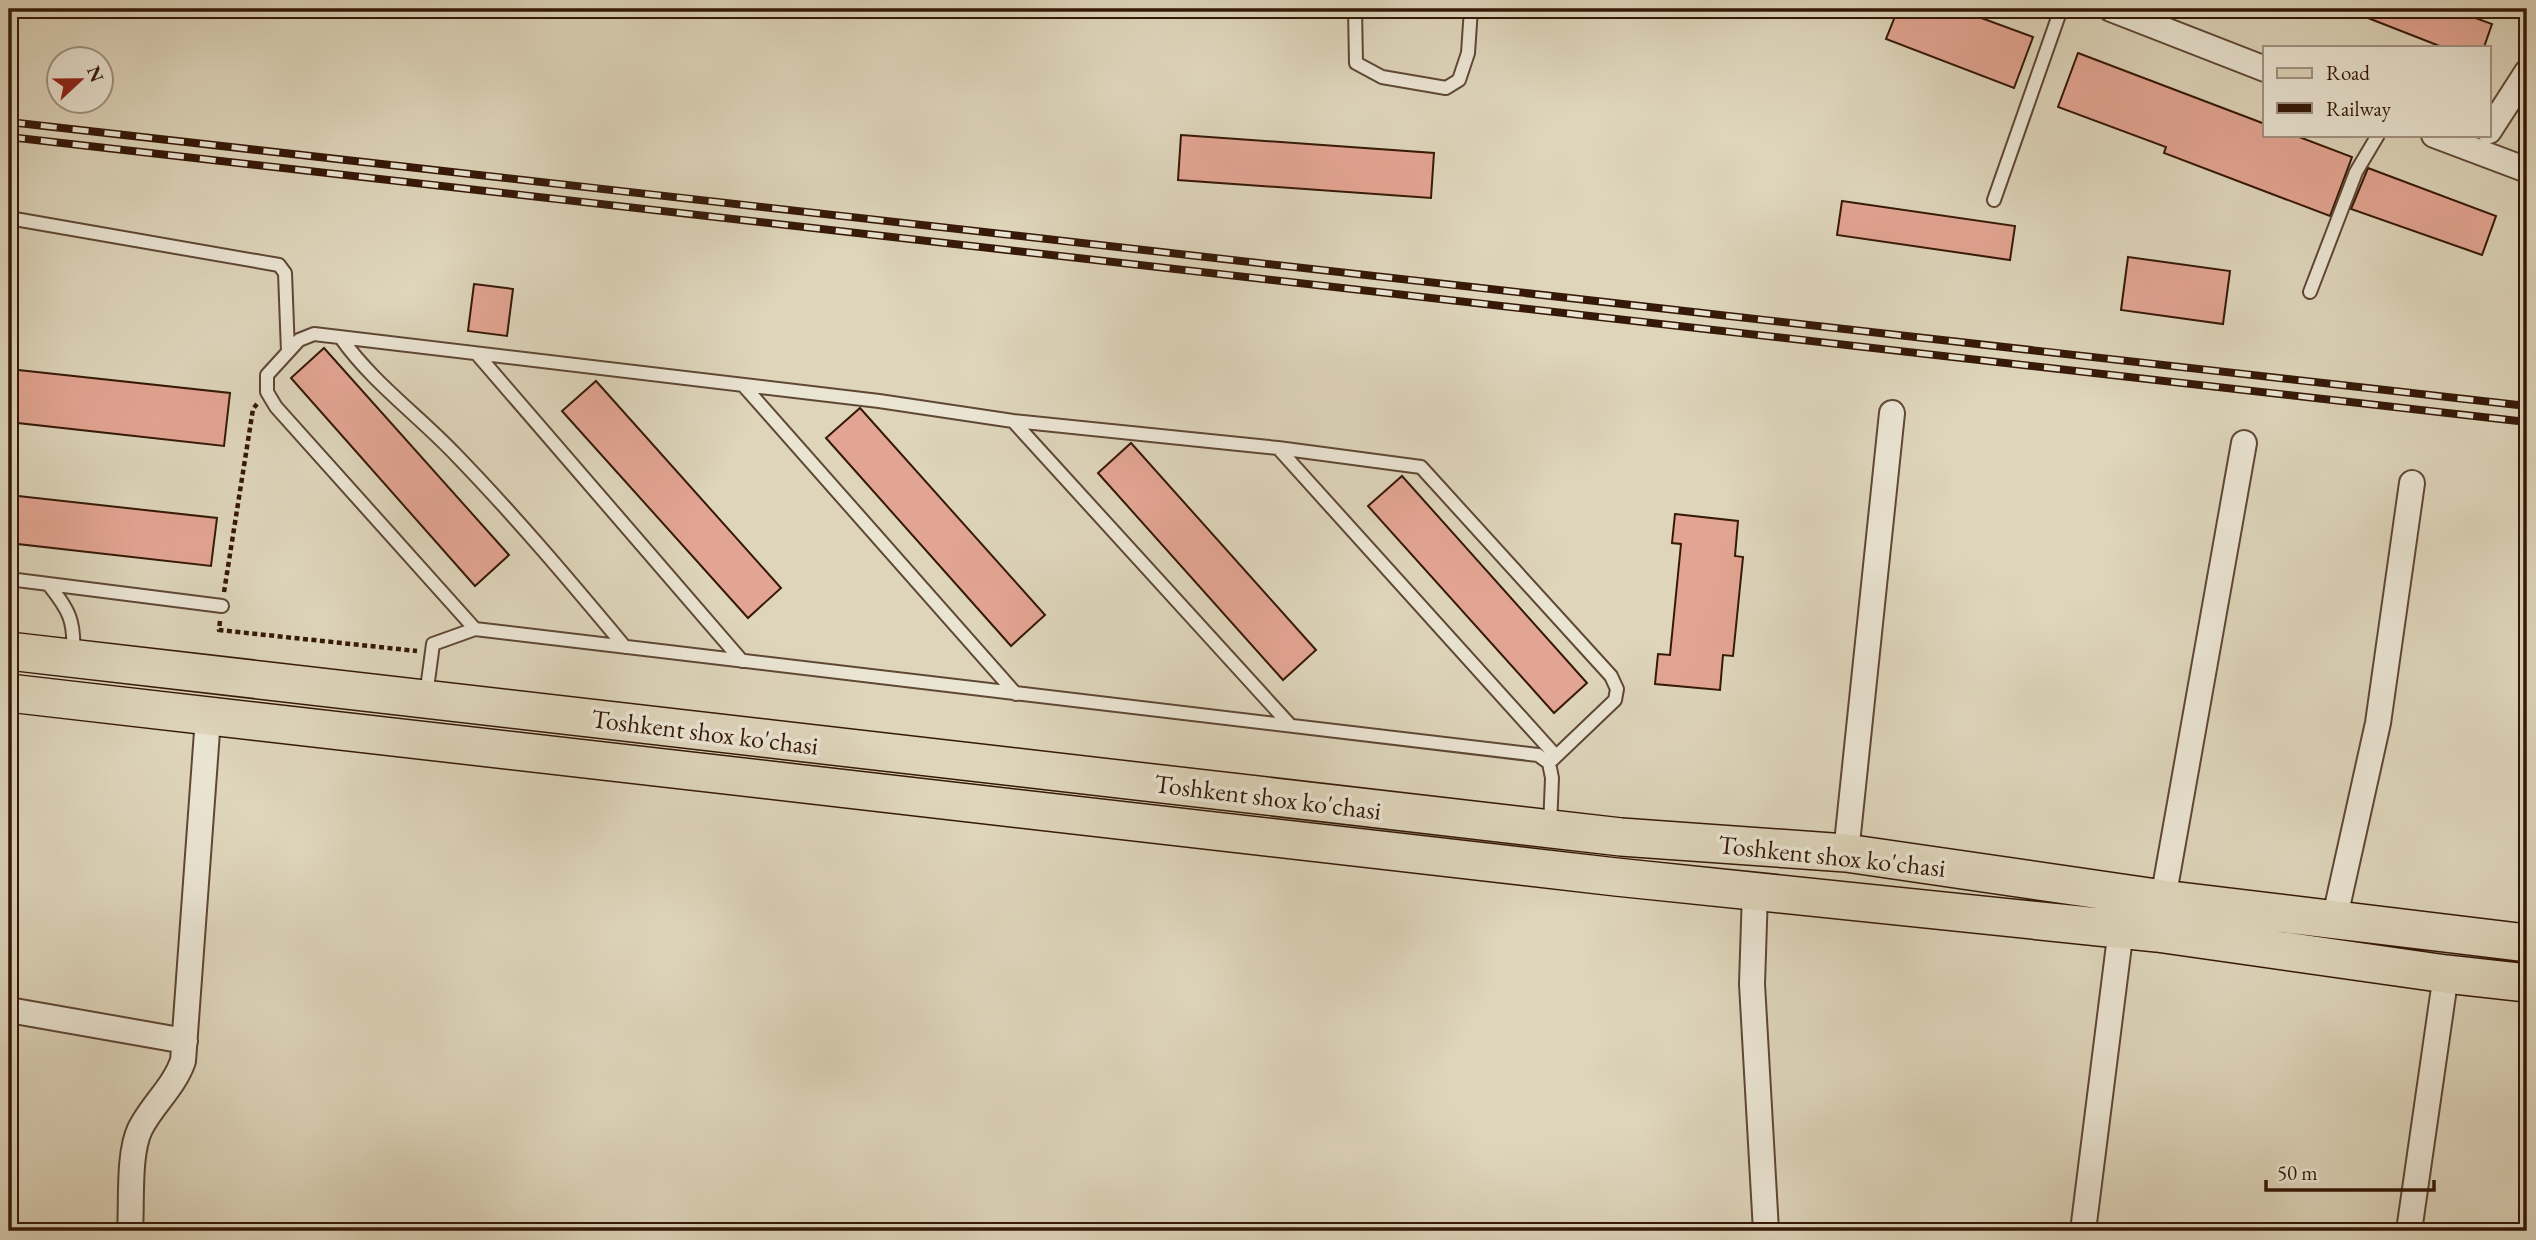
<svg xmlns="http://www.w3.org/2000/svg" width="2536" height="1240" font-family="'EB Garamond',serif">
  <style>
    .building { fill: #e3a593; stroke: #351807; stroke-width: 2 }
    .lines { fill: none; stroke-linecap: round; stroke-linejoin: round }
    .lane-casing { stroke: #5f4734; stroke-width: 16 }
    .street-casing { stroke: #5f4734; stroke-width: 28 }
    .primary-casing { stroke: #351807; stroke-width: 40 }
    .path { stroke: #351807; stroke-width: 4.5; stroke-dasharray: 5 3.5; stroke-linecap: butt }
    .lane { stroke: #eae4d3; stroke-width: 12 }
    .street { stroke: #eae4d3; stroke-width: 24 }
    .primary { stroke: #ded5bb; stroke-width: 37 }
    .rail-casing { stroke: #351807; stroke-width: 8 }
    .rail { stroke: #eae4d3; stroke-width: 5; stroke-dasharray: 16; stroke-linecap: butt }
    .labels { text-anchor: middle; stroke-width: 7; stroke-linejoin: round; paint-order: stroke }
    .street-label { font-size: 26px; fill: #351807; stroke: #eae4d3 }
  </style>
  <rect width="100%" height="100%" fill="#ded5bb"/>
  <filter id="stains"><feTurbulence type="fractalNoise" baseFrequency=".00286" numOctaves="4"/><feColorMatrix values="0 0 0 0 .2 0 0 0 0 .09 0 0 0 0 .02 0 0 0 .5 -.17"/></filter>
  <radialGradient id="worn" r=".72"><stop offset=".6" stop-color="#630" stop-opacity="0"/><stop offset="1" stop-color="#630" stop-opacity=".3"/></radialGradient>
  <path class="building" d="M 1898,9 L 1957,9 L 2033,37 L 2014,88 L 1886,39 Z
    M 2345,9 L 2451,9 L 2492,24 L 2484,47 L 2442,47 Z
    M 2078,53 L 2265,124 L 2265,135 L 2294,135 L 2352,157 L 2330,216 L 2164,153 L 2166,147 L 2058,107 Z
    M 1181,135 L 1434,153 L 1431,198 L 1178,180 Z
    M 2368,168 L 2496,216 L 2482,255 L 2351,209 Z
    M 1842,201 L 2015,226 L 2010,260 L 1837,235 Z
    M 2128,257 L 2230,271 L 2223,324 L 2121,310 Z
    M 474,284 L 513,289 L 507,336 L 468,331 Z
    M 324,348 L 509,555 L 475,586 L 291,378 Z
    M 9,369 L 230,393 L 224,446 L 9,422 Z
    M 596,381 L 781,588 L 748,618 L 562,411 Z
    M 860,408 L 1045,615 L 1011,646 L 826,438 Z
    M 1131,443 L 1316,650 L 1283,680 L 1098,473 Z
    M 1402,476 L 1587,683 L 1554,713 L 1368,506 Z
    M 9,495 L 217,518 L 211,566 L 9,543 Z
    M 1675,514 L 1738,521 L 1735,556 L 1743,557 L 1733,656 L 1723,655 L 1720,690 L 1655,684 L 1658,654 L 1670,655 L 1681,544 L 1672,543 Z"/>
  <g class="lines">
    <defs>
      <path id="lane" d="M 1355,9 L 1356,63 L 1382,77 L 1446,88 L 1459,80 L 1468,53 L 1471,9
        M 1994,200 L 2061,9
        M 9,218 L 279,265 L 285,273 L 288,352
        M 2310,292 L 2356,172 L 2378,135
        M 341,338 C 373,383 418,415 456,455 C 516,517 570,581 625,647
        M 477,354 L 742,661
        M 743,385 L 1016,694
        M 1013,421 L 1290,725
        M 1278,448 L 1556,756
        M 9,579 L 222,606
        M 49,585 C 69,610 75,621 73,654
        M 475,629 L 276,407 L 267,392 L 267,375 L 299,340 L 314,334 L 879,401 L 1013,421 L 1278,448 L 1421,467 L 1611,676 L 1617,689 L 1615,700 L 1549,763
        M 426,696 L 433,644 L 475,629 L 1538,755 L 1549,763 L 1552,778 L 1550,827"/>
      <path id="street" d="M 2111,9 L 2265,69
        M 2489,131 L 2527,72
        M 2434,135 L 2527,170
        M 1846,853 L 1892,413
        M 1755,892 L 1752,984 L 1766,1231
        M 2163,899 L 2244,443
        M 2334,921 L 2378,723 L 2412,483
        M 9,1010 L 185,1041
        M 130,1231 C 132,1203 128,1154 140,1129 C 152,1105 174,1087 183,1061 L 208,718
        M 2083,1231 L 2121,929
        M 2409,1231 L 2446,974"/>
      <path id="primary" d="M 9,651 L 1621,837 L 1846,853 L 2163,899 L 2527,943
        M 9,693 L 1616,877 L 2157,933 L 2446,974 L 2527,983"/>
    </defs>
    <use href="#lane" class="lane-casing"/>
    <use href="#street" class="street-casing"/>
    <use href="#primary" class="primary-casing"/>
    <path class="path" d="M 224,592 L 253,409 L 257,404
      M 220,621 L 219,630 L 417,651"/>
    <use href="#lane" class="lane"/>
    <use href="#street" class="street"/>
    <use href="#primary" class="primary"/>
    <defs>
      <path id="rail" d="M 9,122 L 2527,406
        M 9,137 L 2527,422"/>
    </defs>
    <use href="#rail" class="rail-casing"/>
    <use href="#rail" class="rail"/>
  </g>
  <g class="labels">
    <g class="street-label">
      <text transform="translate(705 732) rotate(7)" y="9">Toshkent shox ko'chasi</text>
      <text transform="translate(1268 797) rotate(7)" y="9">Toshkent shox ko'chasi</text>
      <text transform="translate(1832 856) rotate(6)" y="9">Toshkent shox ko'chasi</text>
    </g>
  </g>
  <rect width="2536" height="1240" fill="none" stroke="#ded5bb" stroke-width="35"/>
  <rect x="10" y="10" width="2515" height="1219" fill="none" stroke="#351807" stroke-width="3.5"/>
  <rect x="18" y="18" width="2501" height="1205" fill="none" stroke="#351807" stroke-width="2"/>
  <rect x="2263" y="46" width="228" height="91" fill="#eae4d3" stroke="#a29281" stroke-width="2"/>
  <rect x="2277" y="68" width="35" height="10" fill="#ded5bb" stroke="#a29281" stroke-width="2"/>
  <text x="2326" y="80" font-size="21" fill="#351807">Road</text>
  <rect x="2277" y="103" width="35" height="10" fill="#351807" stroke="#a29281" stroke-width="2"/>
  <text x="2326" y="116" font-size="21" fill="#351807">Railway</text>
  <g transform="translate(80 80) rotate(68)"><circle r="33" fill="#eae4d3" stroke="#a29281" stroke-width="2"/>
  <path d="M0-5L12 26L0 18L-12 26Z" fill="#8f2418"/>
  <text y="-10" font-size="19" font-weight="bold" text-anchor="middle" fill="#351807">N</text>
  </g>
  <path d="M2266 1180v10h168v-10" fill="none" stroke="#351807" stroke-width="3.5"/>
  <text x="2277" y="1180" font-size="21" fill="#351807" stroke="#eae4d3" stroke-width="5" paint-order="stroke">50 m</text>
  <rect width="100%" height="100%" filter="url(#stains)"/>
  <rect width="100%" height="100%" fill="url(#worn)"/>
</svg>
